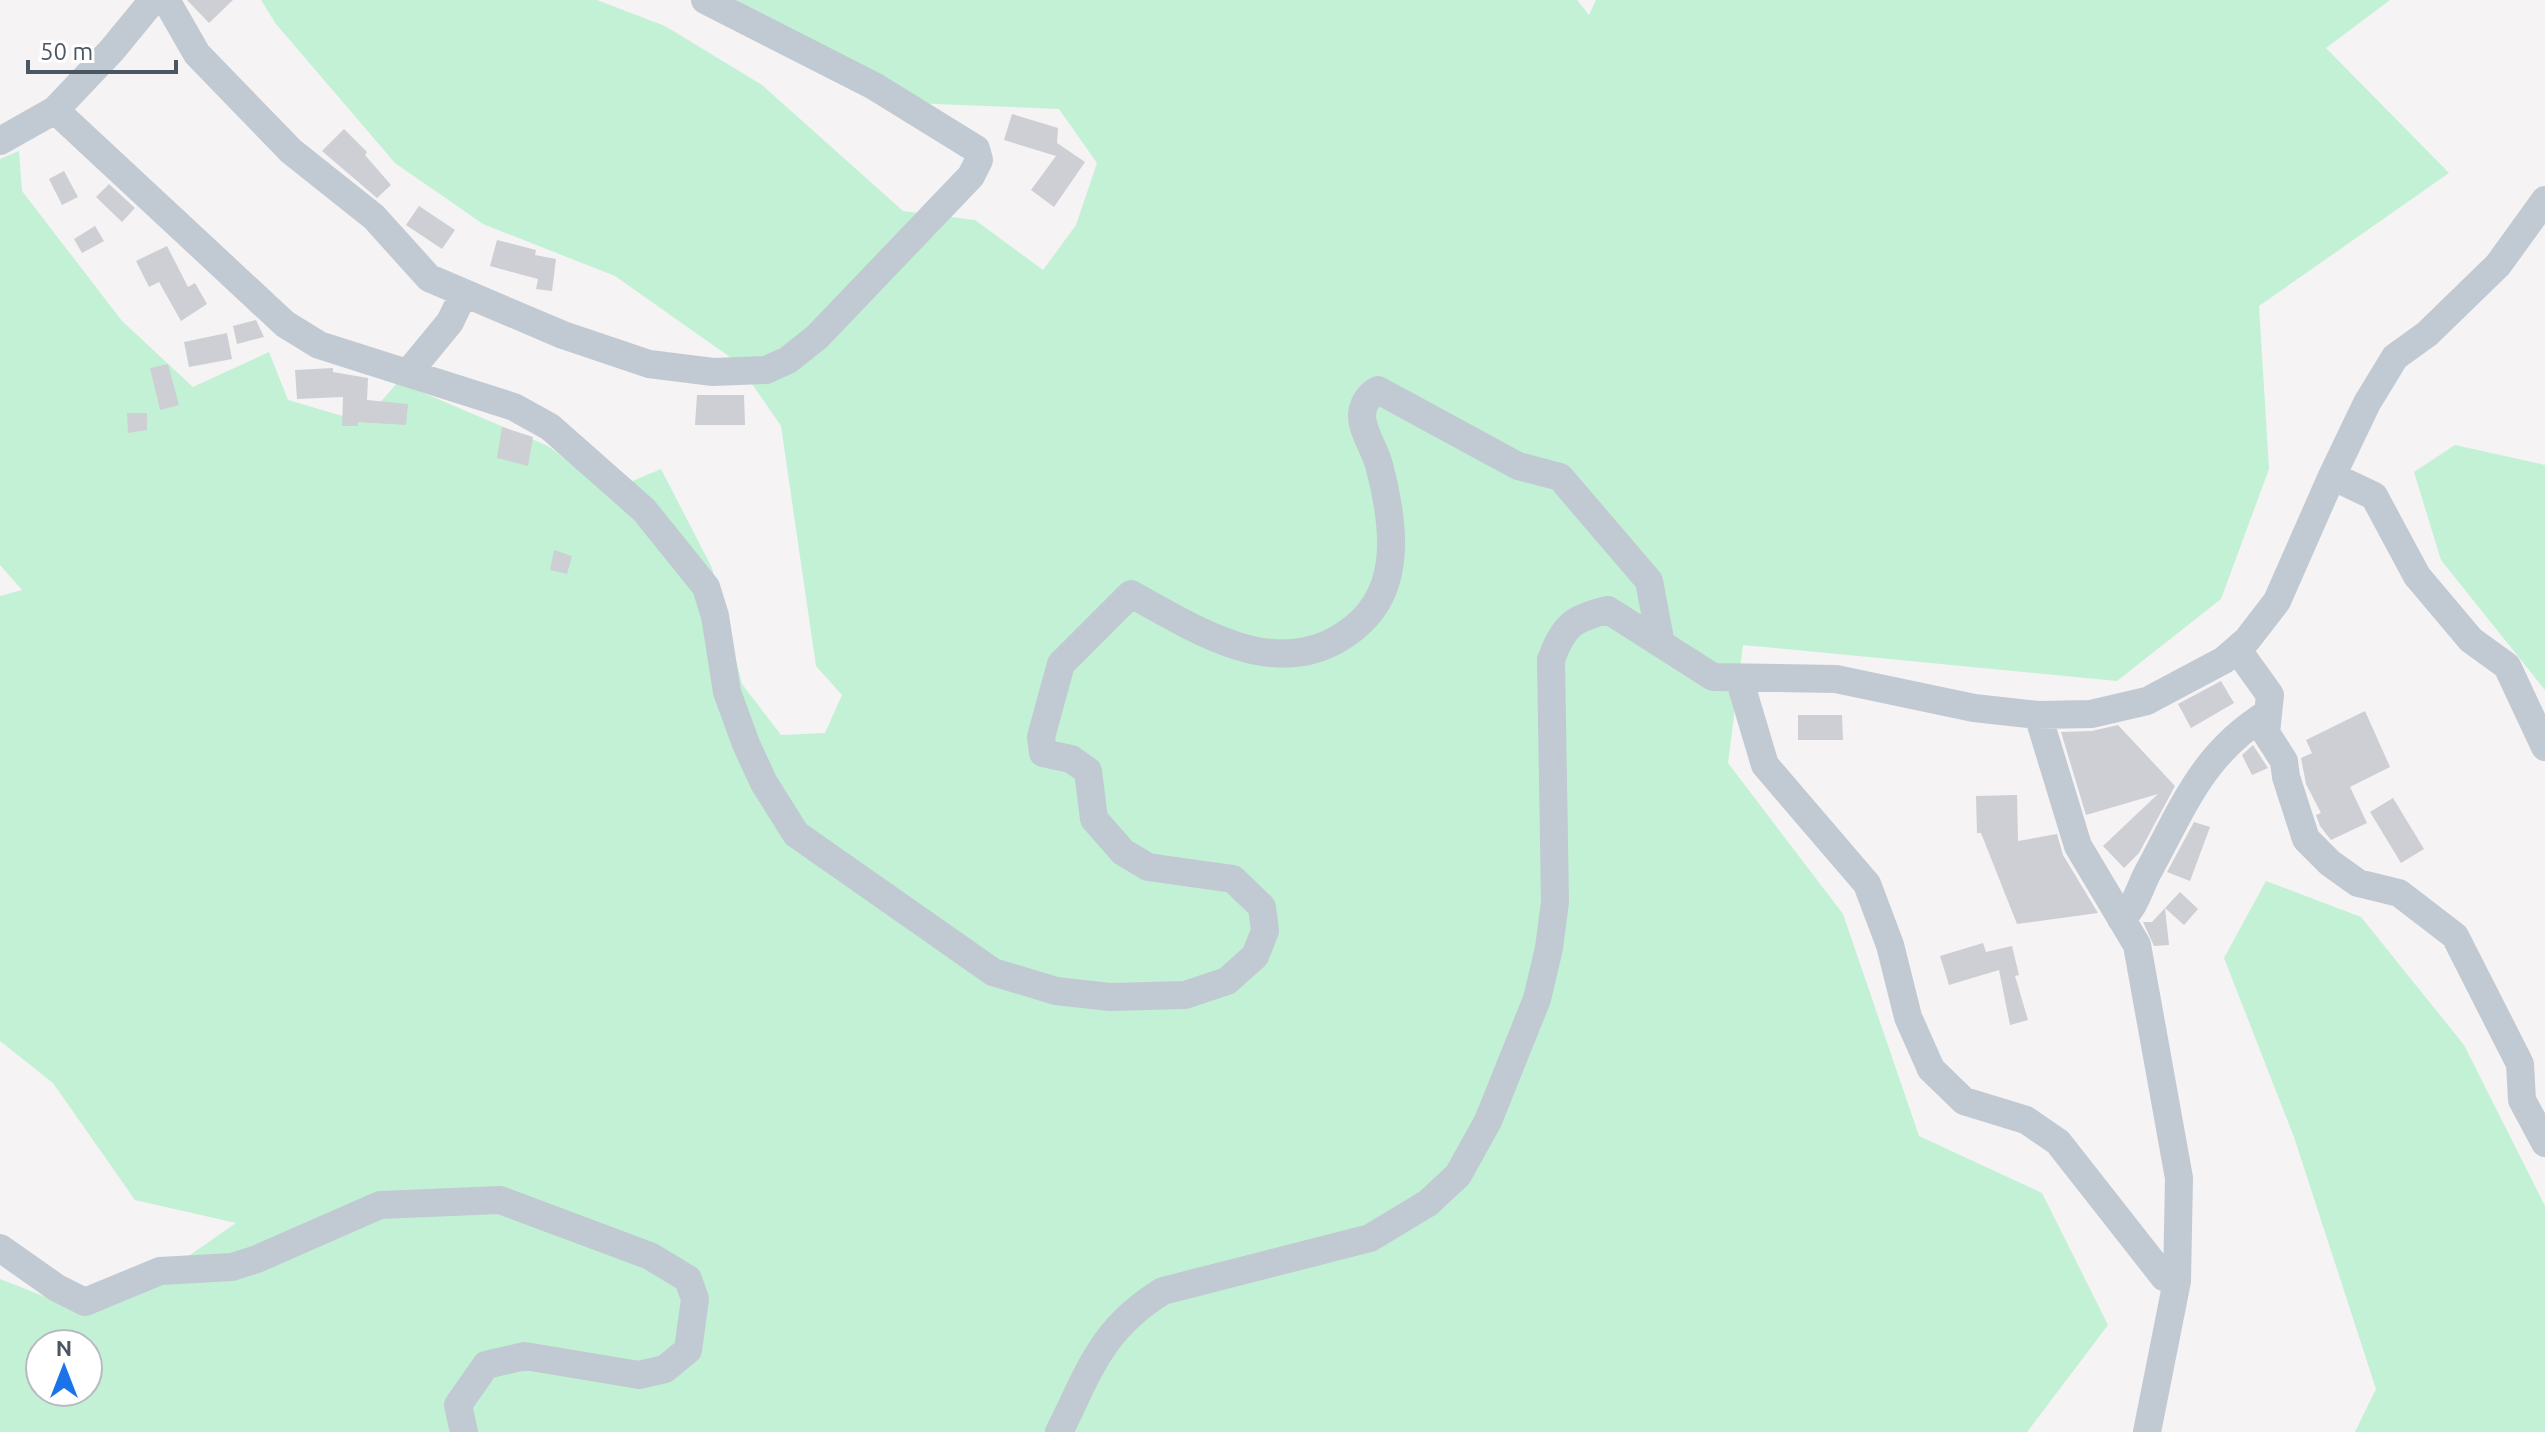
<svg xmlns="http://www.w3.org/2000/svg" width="2545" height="1432" font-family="Ubuntu,sans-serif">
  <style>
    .green { fill: #c3f1d5; fill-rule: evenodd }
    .building { fill: #cdcfd5 }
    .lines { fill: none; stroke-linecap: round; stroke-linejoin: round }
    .minor { stroke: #c1cad2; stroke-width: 28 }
  </style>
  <rect width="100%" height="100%" fill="#f5f3f3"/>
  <path class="green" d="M 261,0 L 597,0 L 665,26 L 762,85 L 903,211 L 975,220 L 1043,270 L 1076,225 L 1097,163 L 1059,109 L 910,103 L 736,0 L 1577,0 L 1589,15 L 1596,0 L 2390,0 L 2326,48 L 2449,173 L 2259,306 L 2269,469 L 2221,599 L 2117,681 L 1743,645 L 1728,763 L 1843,914 L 1919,1136 L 2042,1193 L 2108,1325 L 2027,1432 L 0,1432 L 0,1279 L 56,1301 L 150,1283 L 236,1223 L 135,1200 L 53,1083 L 0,1041 L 0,596 L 22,590 L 0,565 L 0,159 L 19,151 L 22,191 L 122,321 L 193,387 L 269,352 L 288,400 L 363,422 L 398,382 L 548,446 L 609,491 L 661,469 L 712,568 L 742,684 L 781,735 L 825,733 L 842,695 L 816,666 L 781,426 L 737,362 L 615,276 L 483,224 L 395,163 L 276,24 ZM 40,1344 L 88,1344 L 88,1392 L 40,1392 Z
    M 2455,445 L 2545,465 L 2545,690 L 2441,560 L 2414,472 Z
    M 2266,881 L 2361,917 L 2464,1045 L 2545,1206 L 2545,1432 L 2355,1432 L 2376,1389 L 2294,1137 L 2224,958 Z"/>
  <path class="building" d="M 187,0 L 233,0 L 209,23 Z
    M 1012,114 L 1058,128 L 1057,143 L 1085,162 L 1054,207 L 1031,190 L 1056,156 L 1004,140 Z
    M 344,129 L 367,152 L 365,155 L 391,185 L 377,198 L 322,151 Z
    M 64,171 L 78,197 L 62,205 L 49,179 Z
    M 109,184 L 135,208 L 122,222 L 96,197 Z
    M 419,206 L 455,230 L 442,249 L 406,225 Z
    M 95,226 L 104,241 L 82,253 L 74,239 Z
    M 497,240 L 536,250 L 535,255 L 556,259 L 552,291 L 536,289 L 538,279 L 490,266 Z
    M 167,246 L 188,287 L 195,283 L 207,304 L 181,321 L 159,282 L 149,287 L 136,261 Z
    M 256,320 L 264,337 L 237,344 L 233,326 Z
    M 227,333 L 232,359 L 189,367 L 184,342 Z
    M 168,364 L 179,405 L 160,410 L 150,368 Z
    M 333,368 L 333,372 L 368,378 L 367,400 L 408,404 L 406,425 L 358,422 L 358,426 L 342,426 L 343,397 L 297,399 L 295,370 Z
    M 697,395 L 744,395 L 745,425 L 695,425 Z
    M 127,413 L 147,413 L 147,430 L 128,433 Z
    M 502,427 L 533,437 L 528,466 L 497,458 Z
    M 554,550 L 572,556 L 567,574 L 550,570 Z
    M 2221,681 L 2234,703 L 2191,728 L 2178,704 Z
    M 2365,711 L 2390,767 L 2350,787 L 2367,823 L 2331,840 L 2320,826 L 2316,815 L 2321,813 L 2306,784 L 2301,758 L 2312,753 L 2306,740 Z
    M 1798,715 L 1842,715 L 1843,740 L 1798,740 Z
    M 2118,725 L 2175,786 L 2139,853 L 2124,868 L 2103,846 L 2158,794 L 2086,815 L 2061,732 L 2092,731 Z
    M 2253,745 L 2268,768 L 2252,775 L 2242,755 Z
    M 2017,795 L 2018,841 L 2057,834 L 2063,855 L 2098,913 L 2017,924 L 1981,833 L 1977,833 L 1976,796 Z
    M 2393,798 L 2424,849 L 2401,863 L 2370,812 Z
    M 2194,822 L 2210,827 L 2190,881 L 2167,872 Z
    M 2180,892 L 2198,909 L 2184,925 L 2165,908 L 2169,945 L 2154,946 L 2143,922 L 2152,922 Z
    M 1983,943 L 1986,952 L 2012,946 L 2019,975 L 2015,976 L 2028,1020 L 2010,1025 L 1999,970 L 1949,985 L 1940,956 Z"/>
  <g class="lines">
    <path class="minor" d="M 166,0 L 197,54 L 291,151 L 374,217 L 429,278 L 563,335 L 649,364 L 713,372 L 766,370 L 788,360 L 817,337 L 971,176 L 979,160 L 976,149 L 874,86 L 705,0
      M 55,110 L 285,324 L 319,345 L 514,407 L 550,427 L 644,510 L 706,587 L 715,616 L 727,692 L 746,744 L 764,783 L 796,834 L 993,972 L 1056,991 L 1110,997 L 1185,995 L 1227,981 L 1255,956 L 1265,931 L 1262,907 L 1233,879 L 1148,867 L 1123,852 L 1094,819 L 1088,771 L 1071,759 L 1043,753 L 1041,737 L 1061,664 L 1131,594 C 1199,631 1281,687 1354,628 C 1379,608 1390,582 1391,549 C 1392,524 1386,490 1379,465 C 1375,449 1361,430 1362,414 C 1363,404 1369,394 1378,390 L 1518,466 L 1560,477 L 1649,581 L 1661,644
      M 0,141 L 55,110 L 112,50 L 153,0
      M 408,373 L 450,322 L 463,295
      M 2332,476 L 2374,496 L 2417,576 L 2471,640 L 2507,666 L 2545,747
      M 2237,649 L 2270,695 L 2266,733 L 2284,761 L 2286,777 L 2306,839 L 2330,863 L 2358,883 L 2399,893 L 2455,936 L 2520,1064 L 2522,1100 L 2545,1143
      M 1739,678 L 1765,765 L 1867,884 L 1890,945 L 1908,1017 L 1931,1069 L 1964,1101 L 2026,1120 L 2058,1142 L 2164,1277 L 2177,1281
      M 2038,715 L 2078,846 L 2137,945 L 2179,1178 L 2177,1281 L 2147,1432
      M 2121,919 C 2136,906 2139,889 2148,872 C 2184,806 2202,754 2268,713
      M 0,1248 L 57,1288 L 85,1302 L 160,1271 L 232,1267 L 257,1259 L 380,1205 L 500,1200 L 650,1256 L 688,1279 L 695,1299 L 688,1350 L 665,1369 L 639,1375 L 525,1356 L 486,1365 L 458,1405 L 464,1432
      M 1059,1432 C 1090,1370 1101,1329 1163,1291 L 1370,1238 L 1428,1203 L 1458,1175 L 1488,1121 L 1537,999 L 1549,948 L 1555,902 L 1551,660 C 1563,626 1573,618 1608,610 L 1713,677 L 1836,679 L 1974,708 L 2038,715 L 2091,714 L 2147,701 L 2224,660 L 2247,640 L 2277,601 L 2332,476 L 2367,403 L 2395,357 L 2427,334 L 2498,265 L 2545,200"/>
  </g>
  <g transform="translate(64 1368)"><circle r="38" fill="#ffffff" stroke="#b7bbc0" stroke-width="2"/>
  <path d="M0-6L14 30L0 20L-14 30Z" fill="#1a73e8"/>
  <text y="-12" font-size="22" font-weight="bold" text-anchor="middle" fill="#4a5661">N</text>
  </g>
  <path d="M28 60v12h148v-12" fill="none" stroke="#4a5661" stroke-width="4"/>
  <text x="40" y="60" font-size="24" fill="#4a5661" stroke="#ffffff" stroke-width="6" paint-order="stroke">50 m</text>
</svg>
